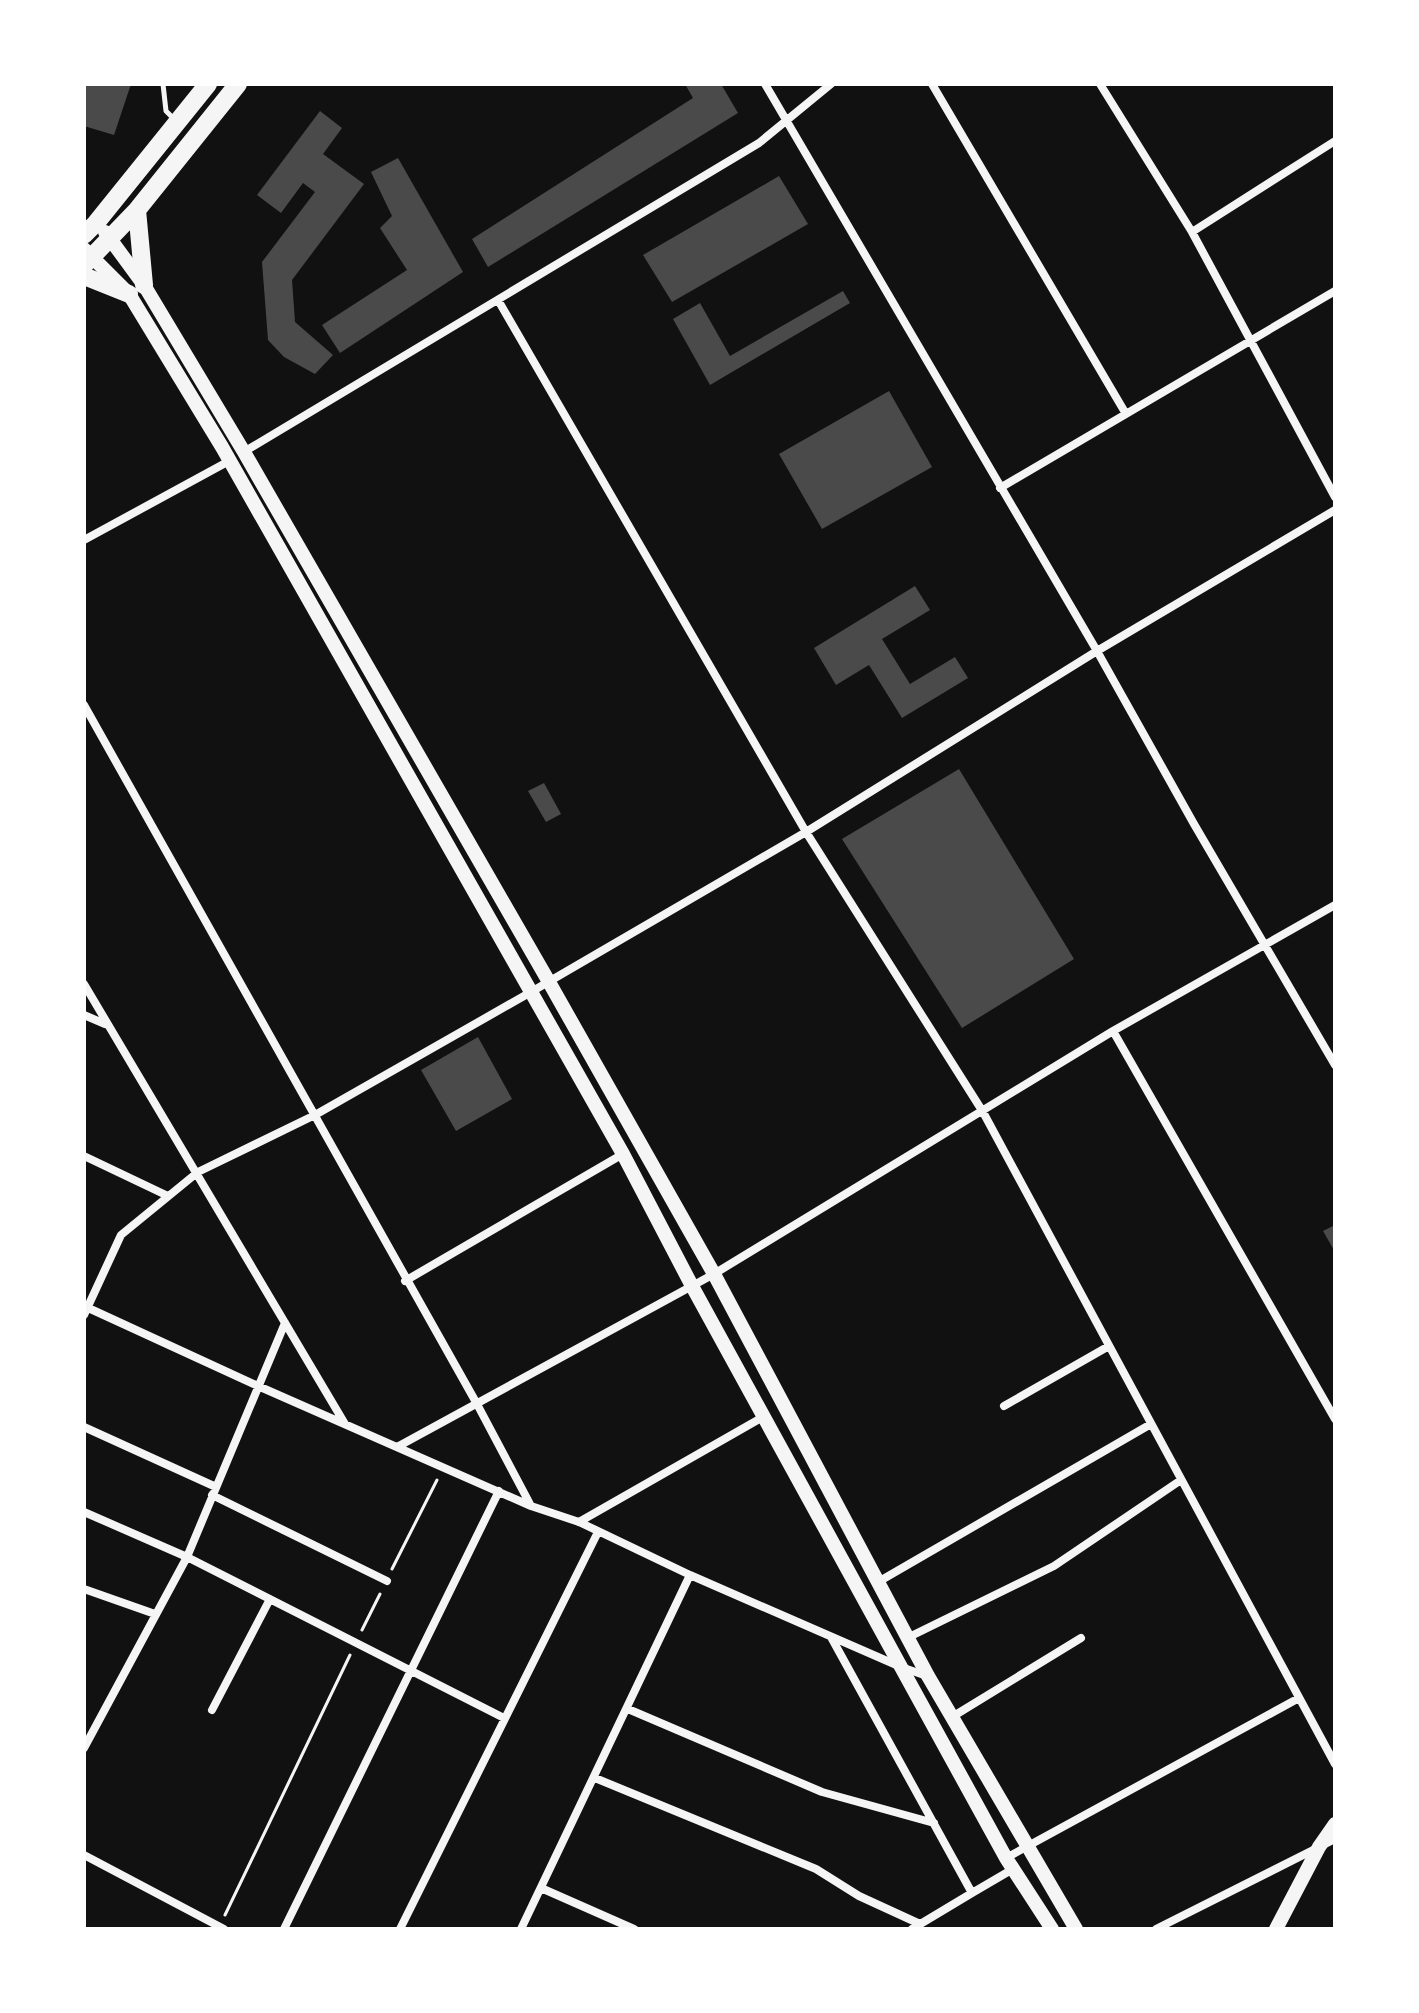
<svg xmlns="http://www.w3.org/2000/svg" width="1419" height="2013" font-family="'Golos Text',sans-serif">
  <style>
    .building { fill: #4a4a4a }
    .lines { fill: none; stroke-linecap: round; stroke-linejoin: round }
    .path { stroke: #f5f5f5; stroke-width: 3 }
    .service { stroke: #f5f5f5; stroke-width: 5 }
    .minor { stroke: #f5f5f5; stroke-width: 8 }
    .tertiary { stroke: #f5f5f5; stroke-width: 14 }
    .primary { stroke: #f5f5f5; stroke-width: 18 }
  </style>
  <rect width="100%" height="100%" fill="#111"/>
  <path class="building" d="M 86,84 L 131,84 L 114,135 L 84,126 Z
    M 685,84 L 721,84 L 738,113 L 488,267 L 472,239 L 693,98 Z
    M 320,111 L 342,128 L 323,154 L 364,184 L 292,280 L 295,322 L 333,355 L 315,374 L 284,357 L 268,340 L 262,262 L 315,192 L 303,183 L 281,213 L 257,195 Z
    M 398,158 L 463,272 L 340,353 L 322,325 L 407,270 L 380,228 L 392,216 L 371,172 Z
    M 779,176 L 808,224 L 672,302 L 643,255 Z
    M 843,291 L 850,303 L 710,385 L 673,319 L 700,303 L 730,356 Z
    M 889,391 L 932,467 L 822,529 L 779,454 Z
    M 915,586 L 930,610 L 882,639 L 910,684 L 955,657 L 968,678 L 902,718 L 869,665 L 836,685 L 814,648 Z
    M 959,769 L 1074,959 L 962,1028 L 842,839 Z
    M 544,783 L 561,814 L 546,822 L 528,791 Z
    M 478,1037 L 512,1099 L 456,1131 L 421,1070 Z
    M 1335,1225 L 1335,1252 L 1323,1231 Z"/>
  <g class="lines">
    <path class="path" d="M 392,1569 L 437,1480
      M 362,1630 L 380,1594
      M 225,1915 L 350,1655"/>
    <path class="service" d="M 163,84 L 166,111 L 174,119"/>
    <path class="minor" d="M 765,84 L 1097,651 L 1194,824 L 1335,1065
      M 932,84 L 1126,414
      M 1100,84 L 1192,232 L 1335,497
      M 1192,232 L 1335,141
      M 498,300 L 806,832 L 983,1112 L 1335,1764
      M 242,453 L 759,143 L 831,84
      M 1000,488 L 1335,291
      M 84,540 L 231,460
      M 84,705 L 477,1404 L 530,1504
      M 84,984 L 345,1424
      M 84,1015 L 105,1024
      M 1113,1031 L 1335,1419
      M 84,1156 L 168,1196
      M 405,1281 L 623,1154
      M 84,1306 L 258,1386 L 531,1506 L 579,1522 L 690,1575 L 901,1667 L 927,1676
      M 84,1315 L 121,1235 L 198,1172 L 315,1115 L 531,992 L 806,832 L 1097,651 L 1335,510
      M 1004,1406 L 1109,1346
      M 84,1427 L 216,1487
      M 397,1447 L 714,1274 L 1113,1031 L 1335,905
      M 212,1495 L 387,1581
      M 84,1512 L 187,1557 L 504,1718
      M 579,1522 L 763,1417
      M 878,1582 L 1151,1424
      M 84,1589 L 155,1614
      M 831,1637 L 972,1893 L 912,1929
      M 907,1638 L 1054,1566 L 1181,1480
      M 628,1709 L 822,1792 L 934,1823
      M 212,1710 L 270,1599
      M 952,1717 L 1081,1638
      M 84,1748 L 187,1557 L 285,1323
      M 595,1778 L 816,1869 L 859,1896 L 920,1924
      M 84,1855 L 224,1929
      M 1006,1858 L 1299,1698
      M 541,1888 L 634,1929
      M 972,1893 L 1013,1869
      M 284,1929 L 499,1491
      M 400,1929 L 598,1532
      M 521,1929 L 690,1575
      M 1156,1929 L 1335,1839"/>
    <path class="tertiary" d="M 105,232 L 144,285 L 244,452 L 549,982 L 714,1274 L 928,1676 L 1076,1929
      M 84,249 L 129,294 L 222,447 L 623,1154 L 692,1286 L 901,1667 L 1006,1858 L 1052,1929
      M 1276,1929 L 1319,1847 L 1335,1824"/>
    <path class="primary" d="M 137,210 L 144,285
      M 84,235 L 96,223 L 208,84
      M 84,265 L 137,210 L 238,84
      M 84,276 L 129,294"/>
  </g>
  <rect width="1419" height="2013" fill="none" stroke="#ffffff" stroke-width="172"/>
</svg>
